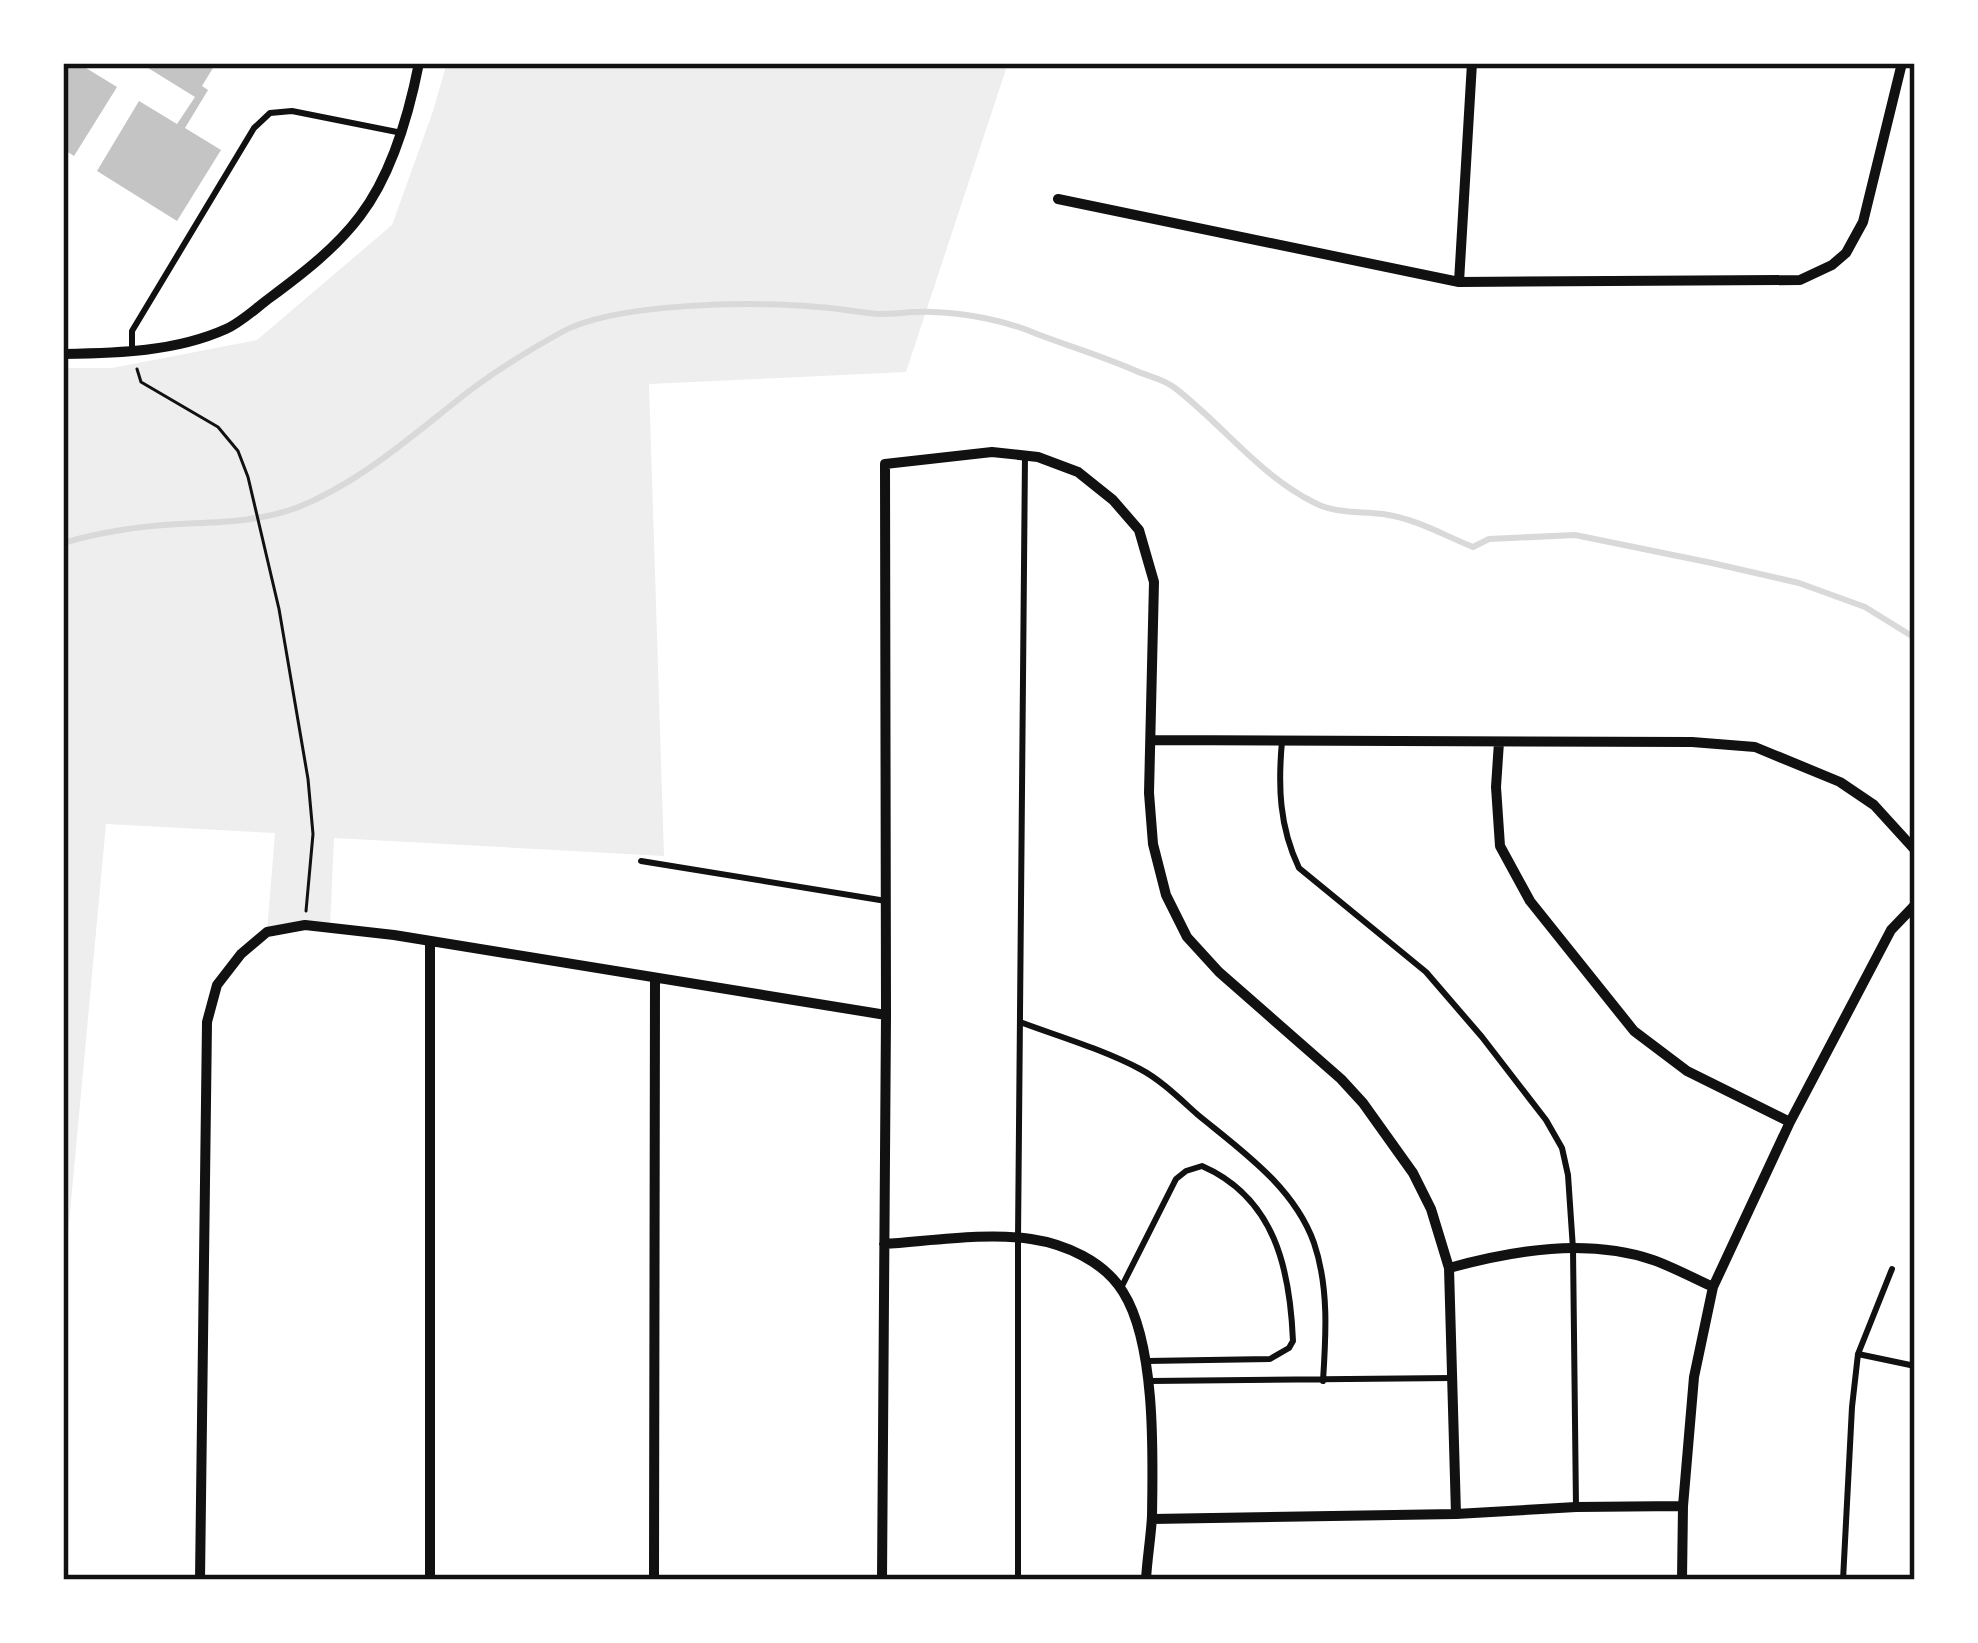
<svg xmlns="http://www.w3.org/2000/svg" width="1978" height="1643" font-family="Helvetica,sans-serif">
  <style>
    .green { fill: #eee }
    .lines { fill: none; stroke-linecap: round; stroke-linejoin: round }
    .stream { stroke: #d9d9d9; stroke-width: 6 }
    .building { fill: #c4c4c4 }
    .path { stroke: #111; stroke-width: 3 }
    .service { stroke: #111; stroke-width: 6 }
    .minor { stroke: #111; stroke-width: 10 }
    .neatline { fill: none; stroke: #111; stroke-width: 4.5 }
  </style>
  <rect width="100%" height="100%" fill="#fff"/>
  <path class="green" d="M 447,63 L 842,63 L 873,68 L 874,63 L 1008,63 L 906,372 L 649,384 L 664,856 L 334,838 L 330,927 L 267,932 L 275,833 L 106,824 L 63,1288 L 63,368 L 112,368 L 257,340 L 392,225 L 432,114 Z"/>
  <g class="lines">
    <path class="stream" d="M 63,543 C 101,532 140,526 179,524 C 218,522 258,522 296,508 C 355,485 405,442 454,403 C 486,377 524,353 560,333 C 614,302 757,301 819,307 C 840,308 859,313 879,314 C 897,314 915,311 933,312 C 967,313 1007,321 1037,334 C 1071,347 1099,355 1134,370 C 1149,377 1162,378 1175,388 C 1224,426 1259,475 1315,503 C 1336,514 1359,511 1383,514 C 1417,519 1443,535 1473,547 L 1489,539 L 1575,535 L 1712,563 L 1799,583 L 1865,607 L 1915,638"/>
  </g>
  <path class="building" d="M 63,63 L 89,63 L 86,68 L 117,87 L 74,156 L 63,149 Z
    M 140,63 L 216,63 L 202,86 L 208,90 L 185,128 L 221,150 L 177,221 L 97,171 L 139,101 L 177,124 L 195,97 Z"/>
  <g class="lines">
    <path class="path" d="M 137,369 L 141,382 L 218,427 L 238,451 L 248,477 L 279,609 L 308,779 L 313,834 L 306,911"/>
    <path class="service" d="M 132,348 L 132,331 L 254,128 L 270,113 L 292,111 L 402,133
      M 1282,741 C 1278,786 1279,826 1299,868 L 1426,972 L 1482,1037 L 1546,1120 L 1562,1148 L 1568,1175 L 1573,1249 L 1576,1507
      M 641,861 L 886,901
      M 1020,1022 C 1060,1037 1102,1049 1140,1069 C 1161,1080 1180,1099 1198,1115 C 1242,1151 1294,1187 1314,1243 C 1329,1287 1326,1335 1323,1381
      M 1122,1286 L 1176,1179 L 1186,1171 L 1202,1166 C 1275,1198 1290,1269 1293,1341 L 1289,1348 L 1270,1359 L 1147,1361
      M 1858,1354 L 1892,1269
      M 1150,1381 L 1452,1378
      M 1018,1580 L 1018,1238 L 1025,455
      M 1843,1580 L 1852,1407 L 1858,1354 L 1915,1366"/>
    <path class="minor" d="M 1058,199 L 1459,282 L 1800,280 L 1832,265 L 1846,253 L 1863,222 L 1902,63
      M 1459,282 L 1472,63
      M 63,354 C 117,353 175,352 226,329 C 242,322 257,307 271,297 C 302,274 336,248 360,216 C 392,174 409,114 419,63
      M 1152,740 L 1692,742 L 1755,747 L 1840,782 L 1874,805 L 1915,850
      M 1499,742 L 1496,787 L 1500,846 L 1530,901 L 1634,1031 L 1687,1071 L 1790,1122
      M 430,943 L 430,1580
      M 884,1244 C 930,1241 986,1232 1031,1239 C 1065,1244 1104,1261 1123,1292 C 1156,1344 1153,1455 1152,1516 C 1151,1537 1147,1559 1146,1580
      M 1449,1268 C 1514,1250 1587,1238 1653,1260 C 1673,1267 1693,1278 1713,1287
      M 1152,1519 L 1456,1514 L 1576,1507 L 1683,1506
      M 200,1580 L 207,1022 L 217,985 L 241,954 L 267,932 L 305,925 L 394,935 L 886,1015
      M 654,1580 L 655,980
      M 882,1580 L 886,1015 L 885,464 L 992,452 L 1038,457 L 1078,472 L 1113,500 L 1139,530 L 1154,582 L 1149,793 L 1153,844 L 1166,895 L 1187,937 L 1219,972 L 1341,1079 L 1363,1103 L 1413,1173 L 1431,1209 L 1449,1268 L 1456,1514
      M 1682,1580 L 1683,1506 L 1694,1377 L 1713,1287 L 1790,1122 L 1891,930 L 1915,905"/>
  </g>
  <rect width="1978" height="1643" fill="none" stroke="#ffffff" stroke-width="132"/>
  <rect x="66" y="66" width="1846" height="1511" class="neatline"/>
</svg>
